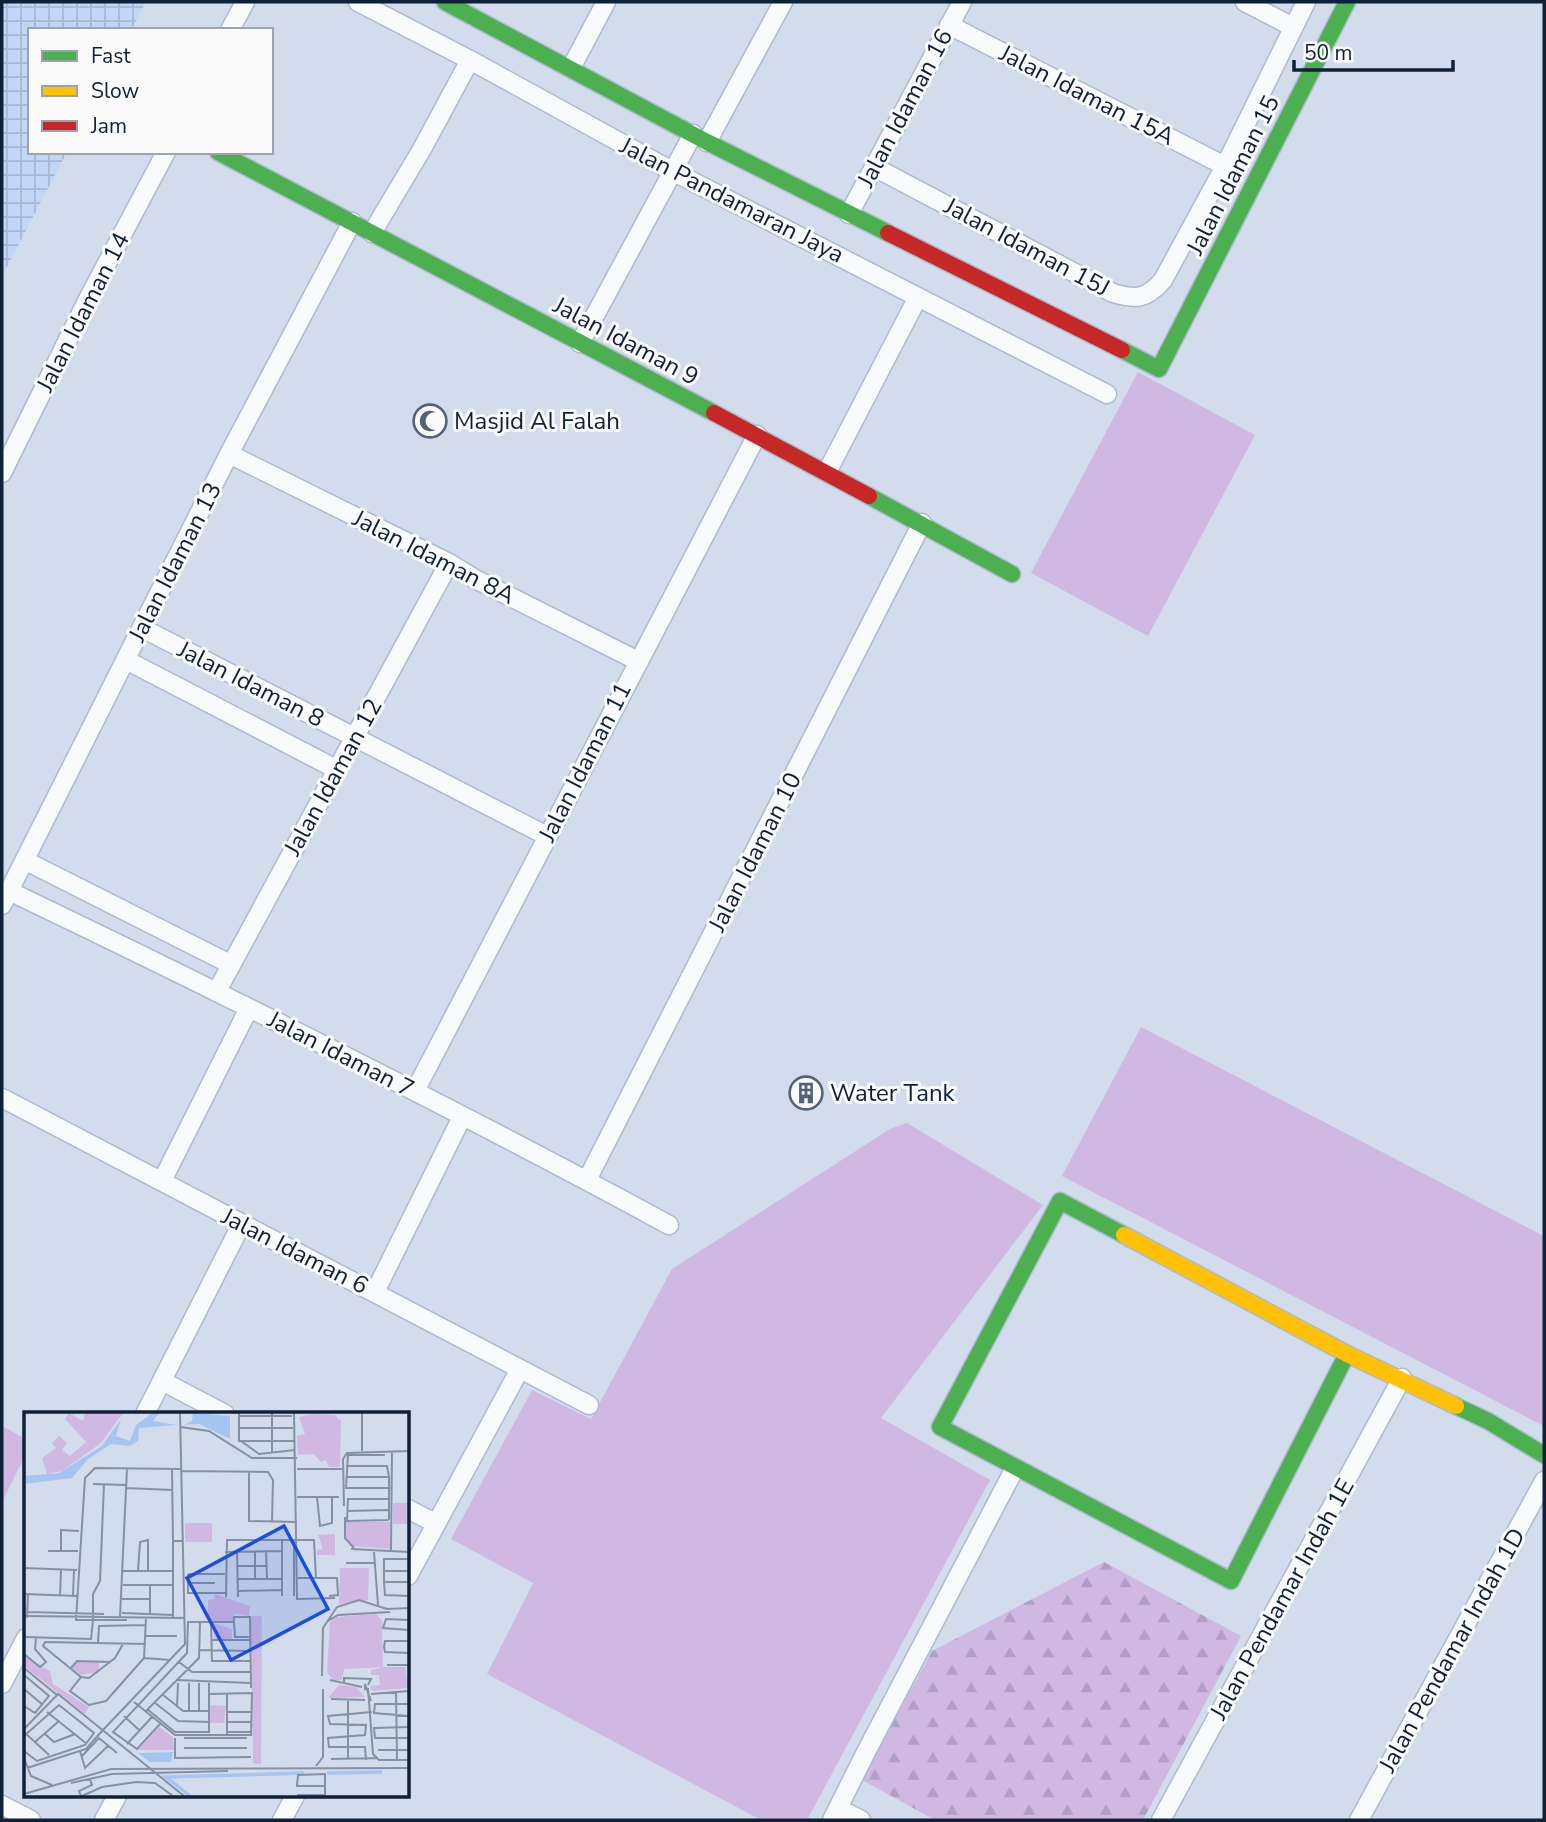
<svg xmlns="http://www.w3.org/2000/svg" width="1546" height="1822" font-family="'Nunito Sans',sans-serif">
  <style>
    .industrial { fill: url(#industrial-grid) }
    .green { fill: #d0b8e3 }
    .forest { fill: url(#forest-firs) }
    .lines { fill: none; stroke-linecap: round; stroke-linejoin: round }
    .street-casing { stroke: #acbace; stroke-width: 21 }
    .fast-casing { stroke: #acbace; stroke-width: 19 }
    .slow-casing { stroke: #acbace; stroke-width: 19 }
    .jam-casing { stroke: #acbace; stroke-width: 19 }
    .street { stroke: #f8fafc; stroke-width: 18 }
    .fast { stroke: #4caf50; stroke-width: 16 }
    .slow { stroke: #ffc107; stroke-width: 16 }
    .jam { stroke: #c62828; stroke-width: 16 }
    .labels { text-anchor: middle; stroke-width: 6; stroke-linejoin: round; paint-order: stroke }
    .street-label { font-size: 24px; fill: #0f2039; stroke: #fafafa }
    .poi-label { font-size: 24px; fill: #0f2039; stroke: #fafafa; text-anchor: start }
    .inset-river { fill: none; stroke: #a6c4f2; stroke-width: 3.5 }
    .inset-road { fill: none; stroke: #8491a4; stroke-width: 2 }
    .view { fill: #1d4ed8; fill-opacity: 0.15; stroke: #1d4ed8; stroke-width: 3.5 }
    .inset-edge { fill: none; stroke: #0f2039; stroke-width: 3.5 }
  </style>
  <defs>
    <pattern id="industrial-grid" width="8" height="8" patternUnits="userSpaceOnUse" patternTransform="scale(1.75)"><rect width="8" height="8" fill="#c2d6f6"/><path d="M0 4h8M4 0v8" fill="none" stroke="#a6b7d4"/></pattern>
    <pattern id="forest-firs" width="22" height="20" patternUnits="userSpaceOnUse" patternTransform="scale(1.75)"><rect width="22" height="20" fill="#d0b8e3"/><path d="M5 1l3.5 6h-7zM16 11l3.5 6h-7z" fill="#b19ec4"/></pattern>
  </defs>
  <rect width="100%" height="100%" fill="#d2dcec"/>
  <path class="industrial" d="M 2,2 L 146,2 L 131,30 L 30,30 L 30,152 L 67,152 L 2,276 Z"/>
  <path class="green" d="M 1138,372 L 1255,435 L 1148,636 L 1031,573 Z
    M 1141,1027 L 1544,1236 L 1544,1426 L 1062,1176 Z
    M 907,1123 L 1043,1205 L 881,1418 L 990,1480 L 807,1820 L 761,1820 L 487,1674 L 533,1583 L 451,1539 L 532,1390 L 591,1419 L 672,1269 L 890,1129 Z
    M 2,1426 L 26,1439 L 26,1454 L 2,1502 Z"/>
  <path class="forest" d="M 1104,1562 L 1241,1636 L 1143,1820 L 935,1820 L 862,1780 L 932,1651 Z"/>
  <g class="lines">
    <defs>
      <path id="street" d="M 358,2 L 470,60 L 672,171 L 1107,394
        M 1245,2 L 1293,27
        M 949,25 L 1225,166
        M 230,30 L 245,2
        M 571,68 L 606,2
        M 707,142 L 783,2
        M 874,167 L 1113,293 C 1136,300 1147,299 1163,280 L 1225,166 L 1306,2
        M 849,214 L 962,2
        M 372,233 L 422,149 L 470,60
        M 580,343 L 693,134
        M 229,454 L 449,563 L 475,579 L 638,661
        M 827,472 L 918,297
        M 2,473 L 88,299 L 166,152
        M 142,628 L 547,836
        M 126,660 L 336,769
        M 26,861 L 230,964
        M 9,891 C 232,998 452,1107 669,1225
        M 2,905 L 229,454 L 352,222
        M 217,991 L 449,563
        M 415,1091 L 757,435
        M 2,1098 L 589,1405
        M 587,1180 L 922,523
        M 162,1181 L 249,1008
        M 375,1292 L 462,1117
        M 162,1381 L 225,1414
        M 145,1414 L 241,1225
        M 408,1509 L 435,1523
        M 408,1576 L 520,1369
        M 2,1684 L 26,1638
        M 2,1805 L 31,1820
        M 838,1808 L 861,1820
        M 104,1820 L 117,1796
        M 282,1820 L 295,1796
        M 832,1820 L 866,1752 L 1015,1468
        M 1161,1820 L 1402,1378
        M 1359,1820 L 1544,1481"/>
      <path id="fast" d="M 445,2 L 707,142 L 888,233
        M 218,152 L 714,413
        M 1122,350 L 1159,369 L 1347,2
        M 869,496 L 1012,574
        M 1124,1235 L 1060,1201 L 940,1427 L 1231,1581 L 1347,1354
        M 1456,1406 L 1488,1421 L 1544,1455"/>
      <path id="slow" d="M 1124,1235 L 1347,1354 L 1456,1406"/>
      <path id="jam" d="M 888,233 L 1122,350
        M 714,413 L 869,496"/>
    </defs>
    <use href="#street" class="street-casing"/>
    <use href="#fast" class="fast-casing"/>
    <use href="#slow" class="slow-casing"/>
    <use href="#jam" class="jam-casing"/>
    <use href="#street" class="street"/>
    <use href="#fast" class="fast"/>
    <use href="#slow" class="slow"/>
    <use href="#jam" class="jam"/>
  </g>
  <defs>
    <symbol id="mosque-ring" viewBox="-11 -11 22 22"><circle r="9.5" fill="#fafafa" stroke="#536278" stroke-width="1.5"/><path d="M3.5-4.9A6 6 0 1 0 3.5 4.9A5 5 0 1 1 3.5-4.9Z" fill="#536278"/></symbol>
    <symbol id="building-ring" viewBox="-11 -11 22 22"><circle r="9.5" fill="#fafafa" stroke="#536278" stroke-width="1.5"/><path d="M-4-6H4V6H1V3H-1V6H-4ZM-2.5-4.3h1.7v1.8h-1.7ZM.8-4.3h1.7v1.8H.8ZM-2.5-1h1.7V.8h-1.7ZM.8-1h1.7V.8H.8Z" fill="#536278"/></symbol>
  </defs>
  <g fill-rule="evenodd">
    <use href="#mosque-ring" x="411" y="402" width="38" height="38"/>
    <use href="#building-ring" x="787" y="1074" width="38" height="38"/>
  </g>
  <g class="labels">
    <g class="street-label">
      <text transform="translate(1087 95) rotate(27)" y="8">Jalan Idaman 15A</text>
      <text transform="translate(905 108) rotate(-62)" y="8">Jalan Idaman 16</text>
      <text transform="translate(1233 175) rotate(-63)" y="8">Jalan Idaman 15</text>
      <text transform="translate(732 200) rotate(27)" y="8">Jalan Pandamaran Jaya</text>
      <text transform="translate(1027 247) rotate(28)" y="8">Jalan Idaman 15J</text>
      <text transform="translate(83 312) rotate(-63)" y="8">Jalan Idaman 14</text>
      <text transform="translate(626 341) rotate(28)" y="8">Jalan Idaman 9</text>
      <text transform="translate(434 557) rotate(27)" y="8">Jalan Idaman 8A</text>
      <text transform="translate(175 562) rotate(-63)" y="8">Jalan Idaman 13</text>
      <text transform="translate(251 684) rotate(27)" y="8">Jalan Idaman 8</text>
      <text transform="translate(585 762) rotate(-63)" y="8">Jalan Idaman 11</text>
      <text transform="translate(333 777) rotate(-61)" y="8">Jalan Idaman 12</text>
      <text transform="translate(755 852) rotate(-63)" y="8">Jalan Idaman 10</text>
      <text transform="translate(341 1054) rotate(27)" y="8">Jalan Idaman 7</text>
      <text transform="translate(295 1251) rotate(27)" y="8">Jalan Idaman 6</text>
      <text transform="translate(1282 1599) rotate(-61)" y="8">Jalan Pendamar Indah 1E</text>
      <text transform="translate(1452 1650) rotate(-61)" y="8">Jalan Pendamar Indah 1D</text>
    </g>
    <g class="poi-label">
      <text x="454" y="429">Masjid Al Falah</text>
      <text x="830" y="1101">Water Tank</text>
    </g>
  </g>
  <g transform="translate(24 1412)">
    <rect width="385" height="385" fill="#d2dcec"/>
    <path d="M 369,91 L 385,91 L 385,112 L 369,112 ZM 321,110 L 366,110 L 366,137 L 328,134 L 321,124 ZM 161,111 L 188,111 L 188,130 L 161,130 ZM 311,122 L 311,143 L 293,143 L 293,138 L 299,137 L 294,123 ZM 316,156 L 345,156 L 344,188 L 315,192 ZM 191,182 L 226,194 L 225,204 L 210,202 L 209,209 L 184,209 L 184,188 L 190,187 ZM 227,204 L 238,204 L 237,352 L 229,351 ZM 53,250 L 75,250 L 75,260 L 57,263 L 48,256 ZM 359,255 L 381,255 L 385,276 L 348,279 L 346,274 L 356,273 L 355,263 L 347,263 L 347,258 ZM 315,273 L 332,275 L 341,285 L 304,286 ZM 186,293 L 202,294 L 200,311 L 186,311 ZM 135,315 L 149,325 L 150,338 L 114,338 Z" fill="#d0b8e3"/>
    <path d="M 45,1 L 59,9 L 61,1 L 99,1 L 77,31 L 38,59 L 23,62 L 18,46 L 32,36 L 28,31 L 35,24 L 43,31 L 38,38 L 46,44 L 62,30 L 41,7 ZM 289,2 L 311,3 L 317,9 L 316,55 L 305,55 L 302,48 L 297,50 L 290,42 L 274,43 L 273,24 L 281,22 L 275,5 ZM 352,202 L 358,208 L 359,255 L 320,257 L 318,268 L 310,268 L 303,261 L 306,210 L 313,205 ZM 189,211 L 208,217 L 208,227 L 190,227 ZM 0,244 L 26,259 L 29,272 L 65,295 L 61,302 L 0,254 Z" fill="#d0b8e3"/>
    <path d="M 128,1 L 135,1 L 129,9 L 153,13 L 115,16 L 114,29 L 106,34 L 87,32 L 64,47 L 48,66 L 0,72 L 0,64 L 35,61 L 78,34 L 97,7 L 92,24 L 106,29 L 112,13 ZM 169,1 L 206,4 L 206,27 L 175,12 L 160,13 L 168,9 ZM 149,340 L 147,350 L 126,350 L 114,341 Z" fill="#a6c4f2"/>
    <path class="inset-river" d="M 303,361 L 358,360M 166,384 L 142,365 L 280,361"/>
    <path class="inset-road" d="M 215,1 L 215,29 L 270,29M 248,1 L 248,41M 270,1 L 273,187 L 311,186M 215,4 L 268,4M 156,15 L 185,19 L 228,46 L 273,46M 215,16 L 269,16M 217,29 L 235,42 L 271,38M 338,39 L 338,1M 361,43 L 324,43 L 322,76 L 368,76M 322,54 L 363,54 L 365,65 L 365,107 L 364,108 L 323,109 L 324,87 L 365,87M 148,57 L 149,129M 273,57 L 319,57M 157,59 L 244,60 L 249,68 L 248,110M 225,59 L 225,109 L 273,110M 322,65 L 365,65M 69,72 L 102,73M 102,76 L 148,78M 273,85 L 315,85M 293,85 L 296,114 L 308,111 L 308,85M 320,94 L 319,47 L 323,41 L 385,39M 323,99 L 364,98M 321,105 L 321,126 L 330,136M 258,127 L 258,184M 270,127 L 270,184M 327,137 L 385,140M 367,138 L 368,39M 24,139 L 54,139M 37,139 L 37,118 L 55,119M 242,139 L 243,167M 201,140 L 258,139M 213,140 L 214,185M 231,140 L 231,167M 350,140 L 354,193M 385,147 L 360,147 L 360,170 L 361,183 L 385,184M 322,151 L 350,151M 213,154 L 243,154M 0,156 L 53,158M 99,159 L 149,159M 114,159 L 116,130 L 124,128 L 124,159M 360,159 L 385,159M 164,162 L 164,181 L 202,181M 164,162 L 201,162M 273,166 L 313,166 L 314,183 L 305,184M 214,167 L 258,167M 360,170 L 385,170M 164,171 L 191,171M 99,173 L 149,173M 126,173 L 126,202M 214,179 L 258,178M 0,182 L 53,184M 36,184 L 37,158M 49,184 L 50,158M 202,185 L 203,128 L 290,128 L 292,166M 98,187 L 126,187M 4,200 L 80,202M 98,201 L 149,203M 0,204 L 161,206M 96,205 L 103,56M 149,205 L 149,129 L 158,129M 3,206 L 4,182M 69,207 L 69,182 L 76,169 L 80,72M 51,208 L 103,208M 52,208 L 61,66 L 71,56 L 157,57M 385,208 L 362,207 L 359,216 L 385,218M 304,209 L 314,203 L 366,200M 187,210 L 188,249 L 226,249M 210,210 L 211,225 L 225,225M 122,224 L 153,224M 0,225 L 67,227 L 69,208M 187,228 L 226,228M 385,229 L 361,229 L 360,235 L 361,240 L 385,241M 74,231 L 75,214 L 121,213M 99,232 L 91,246 L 65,266 L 57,265 L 19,234 L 21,230 L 122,232M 176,238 L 226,239M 0,242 L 16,255 L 22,250 L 11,237 L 12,225M 120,246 L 146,248M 155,250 L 168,260 L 226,260M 363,253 L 385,253M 0,256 L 33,283M 47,256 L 53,249 L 87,250M 0,263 L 25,284 L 11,301 L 0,294M 298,264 L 299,216 L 313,195 L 335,188 L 363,197 L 385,196M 57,265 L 46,279 L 65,293 L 82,289 L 120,246 L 122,206M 152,268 L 227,271M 306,268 L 338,275M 320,270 L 320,266 L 347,267 L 344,273M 165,271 L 165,299M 175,271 L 175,299M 185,271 L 185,321M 344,276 L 349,342 L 355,348 L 385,348M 0,277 L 19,293M 341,278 L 341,272 L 347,289M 372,280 L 373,348M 203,281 L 203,323M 138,282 L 159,299 L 185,299M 347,282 L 385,279M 307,287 L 341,288M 110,290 L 151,323 L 227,323 L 228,281 L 185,282M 130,290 L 154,309 L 185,310M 385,292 L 351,292 L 350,301 L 385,304M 153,295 L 154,271M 123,297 L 151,320 L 185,320M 23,300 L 63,332M 121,300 L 175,246 L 176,210M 203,300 L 228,300M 100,304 L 116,319M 203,310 L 227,310M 136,312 L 113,337 L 89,320 L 163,241 L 164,210 L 210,210 L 210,205 L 226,205 L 227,276M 385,315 L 350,316 L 351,326 L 385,326M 0,317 L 34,282 L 160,384M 78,319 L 161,232 L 156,1M 0,320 L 25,343M 203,320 L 227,320M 21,322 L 30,330 L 51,322M 0,324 L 35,293 L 70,321 L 61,333 L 13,349 L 0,339M 151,326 L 151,346 L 227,345M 160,326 L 223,326M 11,330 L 35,309M 103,332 L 128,305M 160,336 L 223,336M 354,338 L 385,338M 56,339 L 61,356 L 85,333M 58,344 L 75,326 L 93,341M 0,346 L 7,364 L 28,373M 307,347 L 353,346M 324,347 L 324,289M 342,348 L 341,335 L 305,335 L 304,326 L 341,323 L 342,313 L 306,312 L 304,304 L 348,300M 292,354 L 299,345 L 299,277M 3,356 L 62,337 L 78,319M 47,371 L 88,362 L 204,359M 0,382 L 87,357 L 385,356M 273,383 L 301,383M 57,384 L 55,379 L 68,373 L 66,367M 58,384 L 78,375 L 112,370 L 131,371 L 149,384M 301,384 L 301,362 L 274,363 L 273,374 L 301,374"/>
    <path class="view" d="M 260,114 L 304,197 L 207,248 L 163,166 Z"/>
    <rect width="385" height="385" class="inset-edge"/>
  </g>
  <rect width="1546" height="1822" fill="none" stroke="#0f2039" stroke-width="7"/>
  <rect x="28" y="28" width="245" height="126" fill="#fafafa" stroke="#9ca3ad" stroke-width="2"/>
  <rect x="42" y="51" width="35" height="10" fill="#4caf50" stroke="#9ca3ad" stroke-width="2"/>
  <text x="91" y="63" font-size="21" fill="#0f2039">Fast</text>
  <rect x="42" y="86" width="35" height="10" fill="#ffc107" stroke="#9ca3ad" stroke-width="2"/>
  <text x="91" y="98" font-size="21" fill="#0f2039">Slow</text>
  <rect x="42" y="121" width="35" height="10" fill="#c62828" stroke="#9ca3ad" stroke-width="2"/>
  <text x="91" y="133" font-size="21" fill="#0f2039">Jam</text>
  <path d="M1294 60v10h159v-10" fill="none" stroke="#0f2039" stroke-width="3.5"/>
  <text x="1304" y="60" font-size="21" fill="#0f2039" stroke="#fafafa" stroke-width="5" paint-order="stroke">50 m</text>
</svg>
